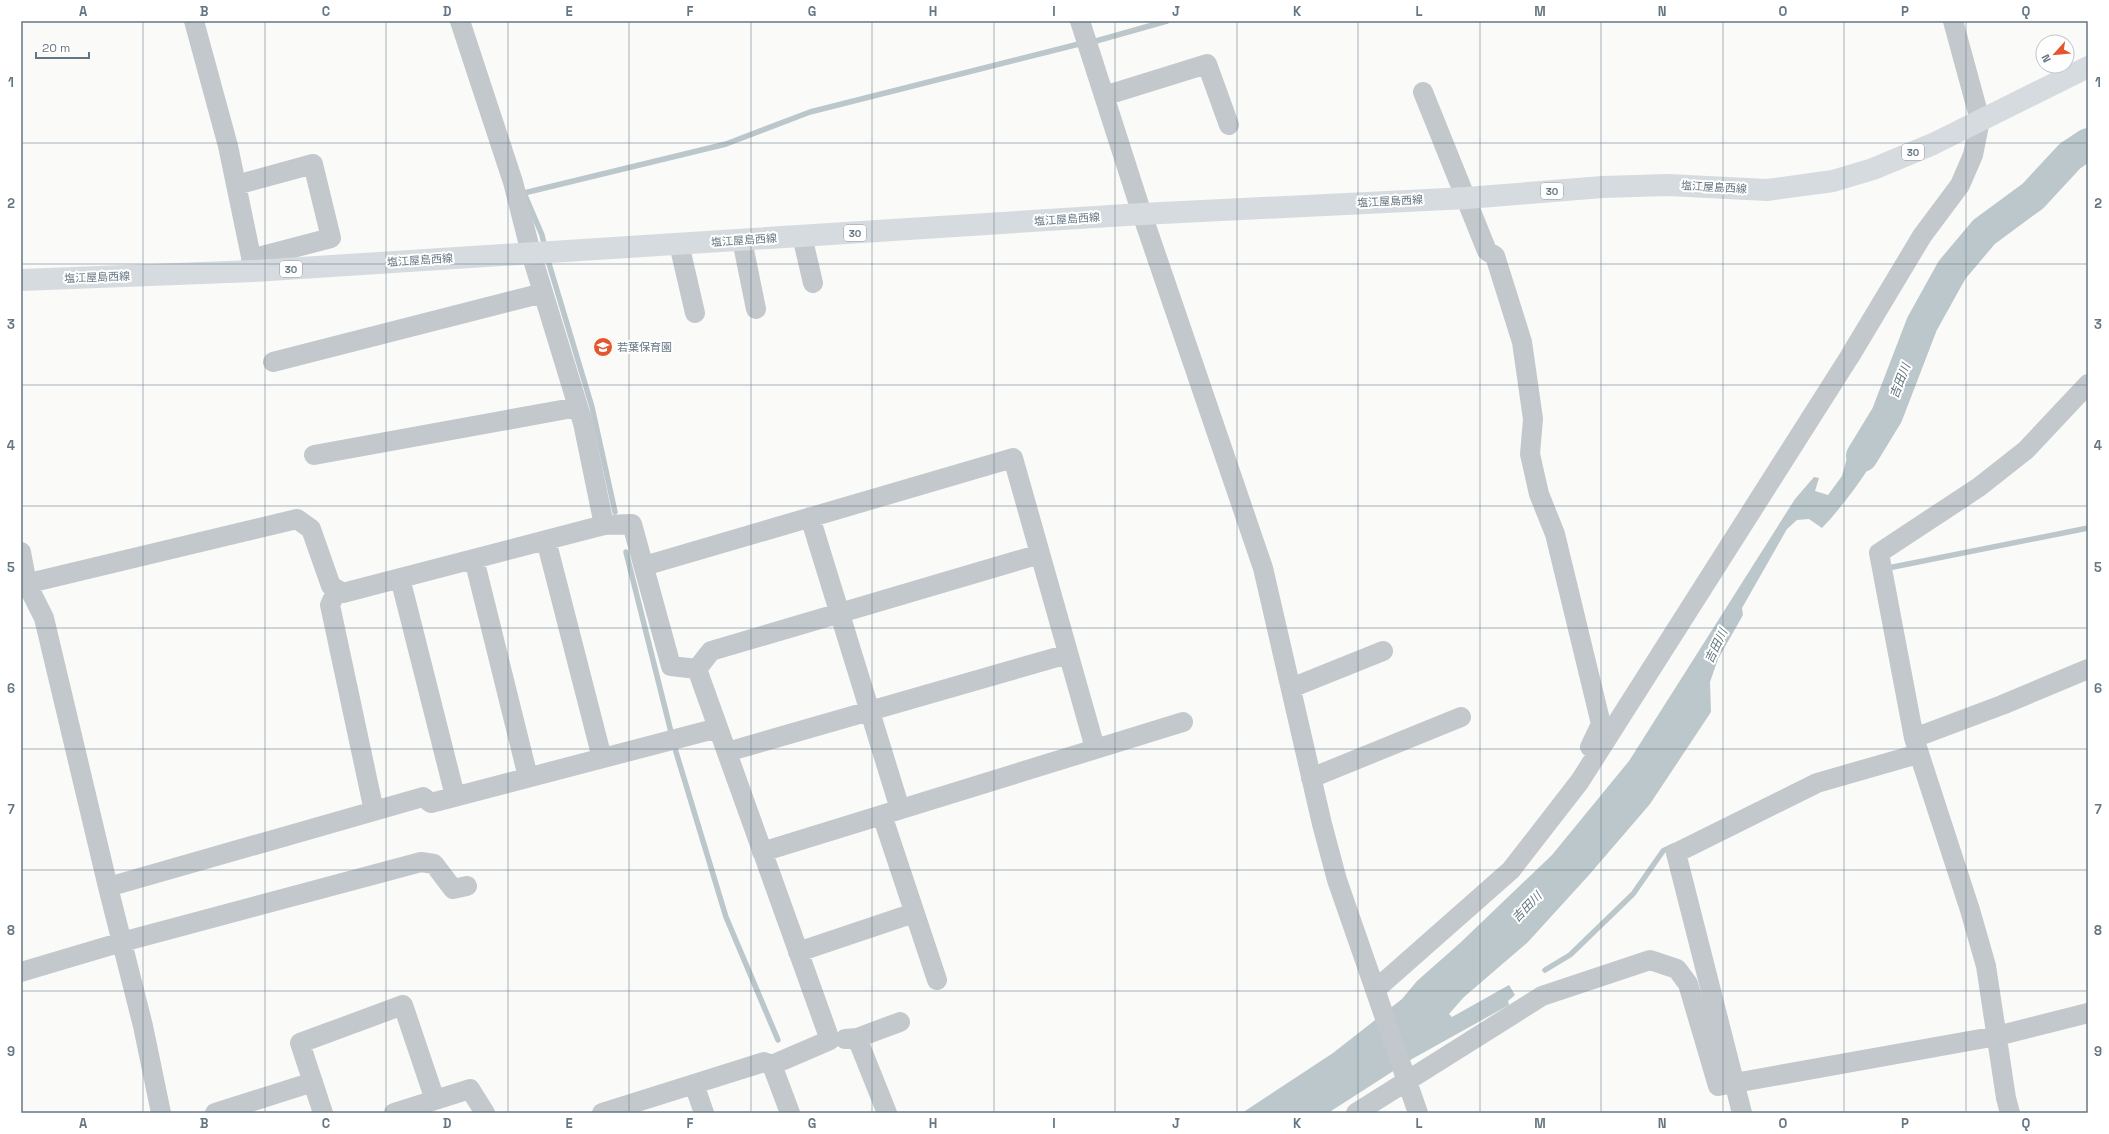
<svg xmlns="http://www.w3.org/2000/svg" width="2109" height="1134" font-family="'Space Grotesk','Noto Sans JP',sans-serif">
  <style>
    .water { fill: #bbc7cb }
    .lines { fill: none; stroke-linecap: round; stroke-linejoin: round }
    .stream { stroke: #bbc7cb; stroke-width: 5.5 }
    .river { stroke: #bbc7cb; stroke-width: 32 }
    .minor { stroke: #c3c8cc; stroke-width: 20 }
    .primary { stroke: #d6dbdf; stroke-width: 22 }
    .grid { fill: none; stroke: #657683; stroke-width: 1; stroke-opacity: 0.55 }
    .labels { text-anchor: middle; stroke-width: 4; stroke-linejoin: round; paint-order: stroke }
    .shield { fill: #fff; stroke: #939fa8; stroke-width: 1 }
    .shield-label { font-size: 10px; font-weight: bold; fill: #657683 }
    .street-label { font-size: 11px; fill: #657683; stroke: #fff }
    .poi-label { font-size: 11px; fill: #657683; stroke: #fff; text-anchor: start }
    .water-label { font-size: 12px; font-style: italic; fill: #60757c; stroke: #fff }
    .neatline { fill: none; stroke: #657683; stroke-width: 1.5 }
    .grid-label { font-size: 13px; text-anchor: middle; font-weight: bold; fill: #657683 }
  </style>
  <rect width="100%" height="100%" fill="#fafaf8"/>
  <path class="water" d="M 1885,418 C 1884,423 1885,429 1884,434 C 1878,462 1842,507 1822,528 L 1809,519 L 1797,520 L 1787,529 L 1742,608 L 1743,615 L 1718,659 L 1710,682 L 1711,712 L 1650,804 L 1589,875 L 1527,943 L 1464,997 L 1449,1014 L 1452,1017 L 1509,985 L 1515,995 L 1508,1001 L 1509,1005 L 1412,1059 L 1328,1113 L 1242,1113 L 1333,1053 L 1402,999 L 1417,981 L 1460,943 L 1552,855 L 1629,761 L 1795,499 L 1814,477 L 1819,478 L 1815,491 L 1828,495 L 1842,476 L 1847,458 L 1862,438 Z"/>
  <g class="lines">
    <path class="stream" d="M 545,248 L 542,235 L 524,193 L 726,144 L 810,112 L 1079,44 L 1096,41 L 1167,21
      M 547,257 L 592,407 L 615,512
      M 626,552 L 676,752 L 726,917 L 778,1040
      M 1888,568 L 2088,528
      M 1545,970 L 1570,955 L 1633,894 L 1663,851 L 1673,846"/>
    <path class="river" d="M 1862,456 L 1887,415 L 1922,324 L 1952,270 L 1984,232 L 2033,196 L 2070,156 L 2088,144"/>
    <path class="minor" d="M 194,21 L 228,146 L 254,271
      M 1080,21 L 1142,214 L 1263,568 L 1322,824 L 1337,880 L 1418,1113
      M 1423,92 L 1487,251 L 1495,256 L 1522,342 L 1533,419 L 1530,454 L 1539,494 L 1555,534 L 1601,724 L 1590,747
      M 1104,96 L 1207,64 L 1229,125
      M 236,185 L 313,164 L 331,238 L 251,259
      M 802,236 L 813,283
      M 742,240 L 756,309
      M 679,244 L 695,313
      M 273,362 L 543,293
      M 314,455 L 578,407
      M 810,517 L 900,809
      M 604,525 L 632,524 L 671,666 L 697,669 L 830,1040 L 772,1065 L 790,1113
      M 546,540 L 602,758
      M 21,552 L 27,584 L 44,618 L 108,887 L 143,1026 L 161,1113
      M 474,559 L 528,777
      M 644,566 L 1013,458 L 1095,748
      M 400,578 L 455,796
      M 21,585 L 297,519 L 311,529 L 331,586 L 343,593 L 604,525 L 583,423 L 531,253 L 513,182 L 460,21
      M 337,590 L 330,605 L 374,811
      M 697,669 L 711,651 L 1040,554
      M 1291,688 L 1383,651
      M 1914,738 L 1879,553 L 1979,487 L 2026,450 L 2088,384
      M 727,752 L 1068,654
      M 1311,778 L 1461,717
      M 882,815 L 937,980
      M 762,852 L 1183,722
      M 108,887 L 423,797 L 431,803 L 718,728
      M 798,952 L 914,913
      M 21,972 L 122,942 L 421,862 L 434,864 L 453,889 L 467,886
      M 1375,990 L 1511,870 L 1580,781 L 1850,356 L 1922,236 L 1960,185 L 1973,155 L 1980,120 L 1953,21
      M 857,1038 L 887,1113
      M 845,1039 L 857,1038 L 900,1022
      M 694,1084 L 704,1113
      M 215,1113 L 313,1082
      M 323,1113 L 300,1043 L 403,1005 L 435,1100
      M 394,1113 L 470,1089 L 485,1113
      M 602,1113 L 764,1062 L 772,1065
      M 1356,1113 L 1542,996 L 1650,960 L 1677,969 L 1688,984 L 1718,1086 L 1997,1036 L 2088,1013
      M 1742,1113 L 1676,853 L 1817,783 L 1918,754
      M 2010,1113 L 2006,1098 L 1986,966 L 1970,910 L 1914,738 L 2002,705 L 2088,669"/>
    <path class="primary" d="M 21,280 L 254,271 L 1142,214 L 1467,198 L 1602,187 L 1668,185 L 1767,190 L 1833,181 L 1873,169 L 1933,144 L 2088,67"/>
  </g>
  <path class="grid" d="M 143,21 L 143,1113M 265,21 L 265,1113M 386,21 L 386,1113M 508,21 L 508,1113M 629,21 L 629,1113M 751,21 L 751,1113M 872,21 L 872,1113M 994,21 L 994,1113M 1115,21 L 1115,1113M 1237,21 L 1237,1113M 1358,21 L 1358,1113M 1480,21 L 1480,1113M 1601,21 L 1601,1113M 1723,21 L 1723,1113M 1844,21 L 1844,1113M 1966,21 L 1966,1113M 21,143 L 2088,143M 21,264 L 2088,264M 21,385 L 2088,385M 21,506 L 2088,506M 21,628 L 2088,628M 21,749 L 2088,749M 21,870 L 2088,870M 21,991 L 2088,991"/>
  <defs>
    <symbol id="school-disc" viewBox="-11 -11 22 22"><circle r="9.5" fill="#e4572e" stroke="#fff"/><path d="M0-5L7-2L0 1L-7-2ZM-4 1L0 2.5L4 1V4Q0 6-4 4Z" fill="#fff"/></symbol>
  </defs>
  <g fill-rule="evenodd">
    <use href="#school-disc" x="592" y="336" width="22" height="22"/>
  </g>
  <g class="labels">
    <g class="shield">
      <rect x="1902" y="144" width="22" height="16" rx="3"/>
      <rect x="1541" y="183" width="22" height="16" rx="3"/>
      <rect x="844" y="225" width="22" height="16" rx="3"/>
      <rect x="280" y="261" width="22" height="16" rx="3"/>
    </g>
    <g class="shield-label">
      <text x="1913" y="156">30</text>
      <text x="1552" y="195">30</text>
      <text x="855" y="237">30</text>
      <text x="291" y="273">30</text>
    </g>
    <g class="street-label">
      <text transform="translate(1714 187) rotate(3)" y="4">塩江屋島西線</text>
      <text transform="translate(1390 201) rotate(-3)" y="4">塩江屋島西線</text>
      <text transform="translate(1067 219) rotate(-4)" y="4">塩江屋島西線</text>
      <text transform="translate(744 240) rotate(-4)" y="4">塩江屋島西線</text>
      <text transform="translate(420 260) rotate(-4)" y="4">塩江屋島西線</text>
      <text transform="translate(97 277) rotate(-2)" y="4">塩江屋島西線</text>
    </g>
    <g class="poi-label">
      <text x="617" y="351">若葉保育園</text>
    </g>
    <g class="water-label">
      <text transform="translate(1900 381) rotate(-69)" y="4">吉田川</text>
      <text transform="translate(1716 646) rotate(-64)" y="4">吉田川</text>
      <text transform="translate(1527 907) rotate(-46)" y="4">吉田川</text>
    </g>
  </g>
  <rect width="2109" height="1134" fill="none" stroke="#ffffff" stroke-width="44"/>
  <g transform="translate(2055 54) rotate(243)"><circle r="19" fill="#ffffff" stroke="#c1c8cd"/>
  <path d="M0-3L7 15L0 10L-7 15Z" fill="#e4572e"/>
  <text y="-6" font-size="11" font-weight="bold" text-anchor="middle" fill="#657683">N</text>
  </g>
  <path d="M36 52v6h53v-6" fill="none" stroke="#657683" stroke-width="2"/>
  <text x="42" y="52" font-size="12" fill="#657683" stroke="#ffffff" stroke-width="3" paint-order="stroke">20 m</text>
  <rect x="22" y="22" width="2065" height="1090" class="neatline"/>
  <g class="grid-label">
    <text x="83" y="16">A</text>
    <text x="204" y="16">B</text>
    <text x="326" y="16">C</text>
    <text x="447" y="16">D</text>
    <text x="569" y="16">E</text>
    <text x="690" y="16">F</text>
    <text x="812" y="16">G</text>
    <text x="933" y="16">H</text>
    <text x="1054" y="16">I</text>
    <text x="1176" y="16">J</text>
    <text x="1297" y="16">K</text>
    <text x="1419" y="16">L</text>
    <text x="1540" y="16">M</text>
    <text x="1662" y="16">N</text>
    <text x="1783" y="16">O</text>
    <text x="1905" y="16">P</text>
    <text x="2026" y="16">Q</text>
    <text x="11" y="87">1</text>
    <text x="2098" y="87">1</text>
    <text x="11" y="208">2</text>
    <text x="2098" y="208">2</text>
    <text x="11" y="329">3</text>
    <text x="2098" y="329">3</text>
    <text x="11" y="450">4</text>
    <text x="2098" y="450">4</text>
    <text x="11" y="572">5</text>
    <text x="2098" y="572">5</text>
    <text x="11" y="693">6</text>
    <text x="2098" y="693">6</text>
    <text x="11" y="814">7</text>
    <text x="2098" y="814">7</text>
    <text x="11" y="935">8</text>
    <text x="2098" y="935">8</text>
    <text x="11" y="1056">9</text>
    <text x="2098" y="1056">9</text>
    <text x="83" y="1128">A</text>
    <text x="204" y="1128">B</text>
    <text x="326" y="1128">C</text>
    <text x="447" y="1128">D</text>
    <text x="569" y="1128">E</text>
    <text x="690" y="1128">F</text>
    <text x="812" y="1128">G</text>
    <text x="933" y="1128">H</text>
    <text x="1054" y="1128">I</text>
    <text x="1176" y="1128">J</text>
    <text x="1297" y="1128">K</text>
    <text x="1419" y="1128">L</text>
    <text x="1540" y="1128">M</text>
    <text x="1662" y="1128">N</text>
    <text x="1783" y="1128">O</text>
    <text x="1905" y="1128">P</text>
    <text x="2026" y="1128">Q</text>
  </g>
</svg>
